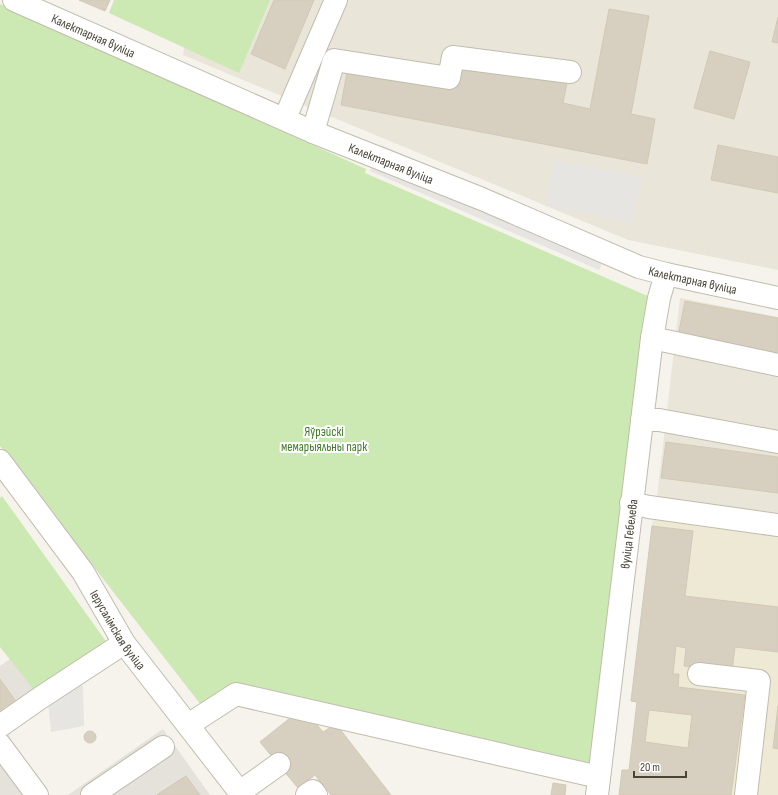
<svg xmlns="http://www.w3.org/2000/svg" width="778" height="795" font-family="'Sofia Sans Condensed',sans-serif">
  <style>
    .residential { fill: #e9e5d9 }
    .industrial { fill: #e5e2dc }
    .education { fill: #eee9d5 }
    .green { fill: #cce9b4 }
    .parking { fill: #e7e5e2 }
    .building { fill: #d7d0c0; stroke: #d2c9b3; fill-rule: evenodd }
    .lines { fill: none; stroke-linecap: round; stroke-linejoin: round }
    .minor-casing { stroke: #c1bcad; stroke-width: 24 }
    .minor { stroke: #fff; stroke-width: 22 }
    .labels { text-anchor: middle; stroke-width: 4; stroke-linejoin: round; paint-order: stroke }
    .street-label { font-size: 13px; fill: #494438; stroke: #fff }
    .park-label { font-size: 13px; fill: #427c2b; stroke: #fff }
  </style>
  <rect width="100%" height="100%" fill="#f5f3eb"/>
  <path class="residential" d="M 191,0 L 778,0 L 778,270 L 628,240 L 183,55 Z
    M 680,298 L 778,317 L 778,513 L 657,497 Z"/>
  <path class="industrial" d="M 10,659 L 46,705 L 8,731 L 14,754 L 41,795 L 0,795 L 0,666 Z
    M 163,729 L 210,795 L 68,795 Z"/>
  <path class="education" d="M 657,497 L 778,513 L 778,795 L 619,795 L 622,770 L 629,770 L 637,702 L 631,701 L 652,526 Z"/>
  <path class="green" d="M 114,0 L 270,0 L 239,73 L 109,13 Z
    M 0,4 L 366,169 L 365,173 L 650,297 L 589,763 L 234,684 L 201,705 L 0,446 Z
    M 2,496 L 110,647 L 37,694 L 0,647 L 0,498 Z"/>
  <path class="parking" d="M 381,145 L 611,243 L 599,270 L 370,171 Z
    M 554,160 L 642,177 L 633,223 L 545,206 Z
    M 79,681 L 83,687 L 84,726 L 51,732 L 48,702 Z"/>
  <path class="building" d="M 79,0 L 110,0 L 105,11 Z
    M 274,0 L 314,0 L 285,69 L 251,54 Z
    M 609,9 L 649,16 L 631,114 L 655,119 L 647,164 L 341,105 L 348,67 L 455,87 L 460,63 L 567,83 L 563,103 L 590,109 Z
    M 778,17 L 778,43 L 772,42 Z
    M 710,51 L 750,62 L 734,119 L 694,108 Z
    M 718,145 L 778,157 L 778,193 L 711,180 Z
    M 685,301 L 778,318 L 778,356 L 678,336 Z
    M 666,442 L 778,457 L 778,493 L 661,478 Z
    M 652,526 L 693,531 L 685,596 L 778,607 L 778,652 L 735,647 L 732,671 L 684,666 L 686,648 L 676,646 L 673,674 L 679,674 L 678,687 L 745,695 L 731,795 L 619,795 L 622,770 L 629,770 L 637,702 L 631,701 ZM 649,710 L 692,715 L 688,748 L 645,742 Z
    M 0,679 L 15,700 L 0,710 Z
    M 778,706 L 778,749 L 773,748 Z
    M 290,718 L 311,718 L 323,732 L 336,724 L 391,795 L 331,795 L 315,775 L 298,788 L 260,742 Z
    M84 737a6 6 0 1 1 12 0a6 6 0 1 1-12 0Z
    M 186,776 L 200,795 L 157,795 L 158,794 Z
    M 553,783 L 566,785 L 565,795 L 551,795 Z"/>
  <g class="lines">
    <defs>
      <g id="minor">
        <path id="s1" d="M 14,0 L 313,132 L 482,199 L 639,267 L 666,274 L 778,298"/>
        <path d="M 285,118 L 336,0"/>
        <path d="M 313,132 L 334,60 L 449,78 L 453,57 L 570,72"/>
        <path d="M 652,338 L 778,365"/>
        <path d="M 642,420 L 659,420 L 778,442"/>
        <path id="s2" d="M 0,461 L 83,572 L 124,643 L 242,795"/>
        <path d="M 631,503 L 649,507 L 778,525"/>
        <path d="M 699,674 L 759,681 L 746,795"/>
        <path d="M 188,725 L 236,694 L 599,777"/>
        <path d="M 0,726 L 40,698 L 124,643"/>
        <path d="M 0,745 L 37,795"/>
        <path d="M 240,792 L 279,764"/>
        <path d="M 92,795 L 163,747"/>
        <path d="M 307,795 L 313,791 L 316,795"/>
        <path id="s3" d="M 597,795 L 652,338 L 659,298 L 666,274"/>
      </g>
    </defs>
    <use href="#minor" class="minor-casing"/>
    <use href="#minor" class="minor"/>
  </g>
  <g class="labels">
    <g class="street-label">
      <text dy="5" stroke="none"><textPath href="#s1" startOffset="87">Калектарная вуліца</textPath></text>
      <text dy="5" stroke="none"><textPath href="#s1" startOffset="411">Калектарная вуліца</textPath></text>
      <text dy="5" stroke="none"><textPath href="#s1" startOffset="735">Калектарная вуліца</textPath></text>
      <text dy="5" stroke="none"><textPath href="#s3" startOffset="263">вуліца Гебелева</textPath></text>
      <text dy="5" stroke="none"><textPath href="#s2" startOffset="206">Іерусалімская вуліца</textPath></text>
    </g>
    <g class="park-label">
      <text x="324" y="436">Яўрэйскі<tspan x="324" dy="15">мемарыяльны парк</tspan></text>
    </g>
  </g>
  <path d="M634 771v6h52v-6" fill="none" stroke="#494438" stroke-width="2"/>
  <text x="640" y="771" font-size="12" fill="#494438" stroke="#ffffff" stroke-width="3" paint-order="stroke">20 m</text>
</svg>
